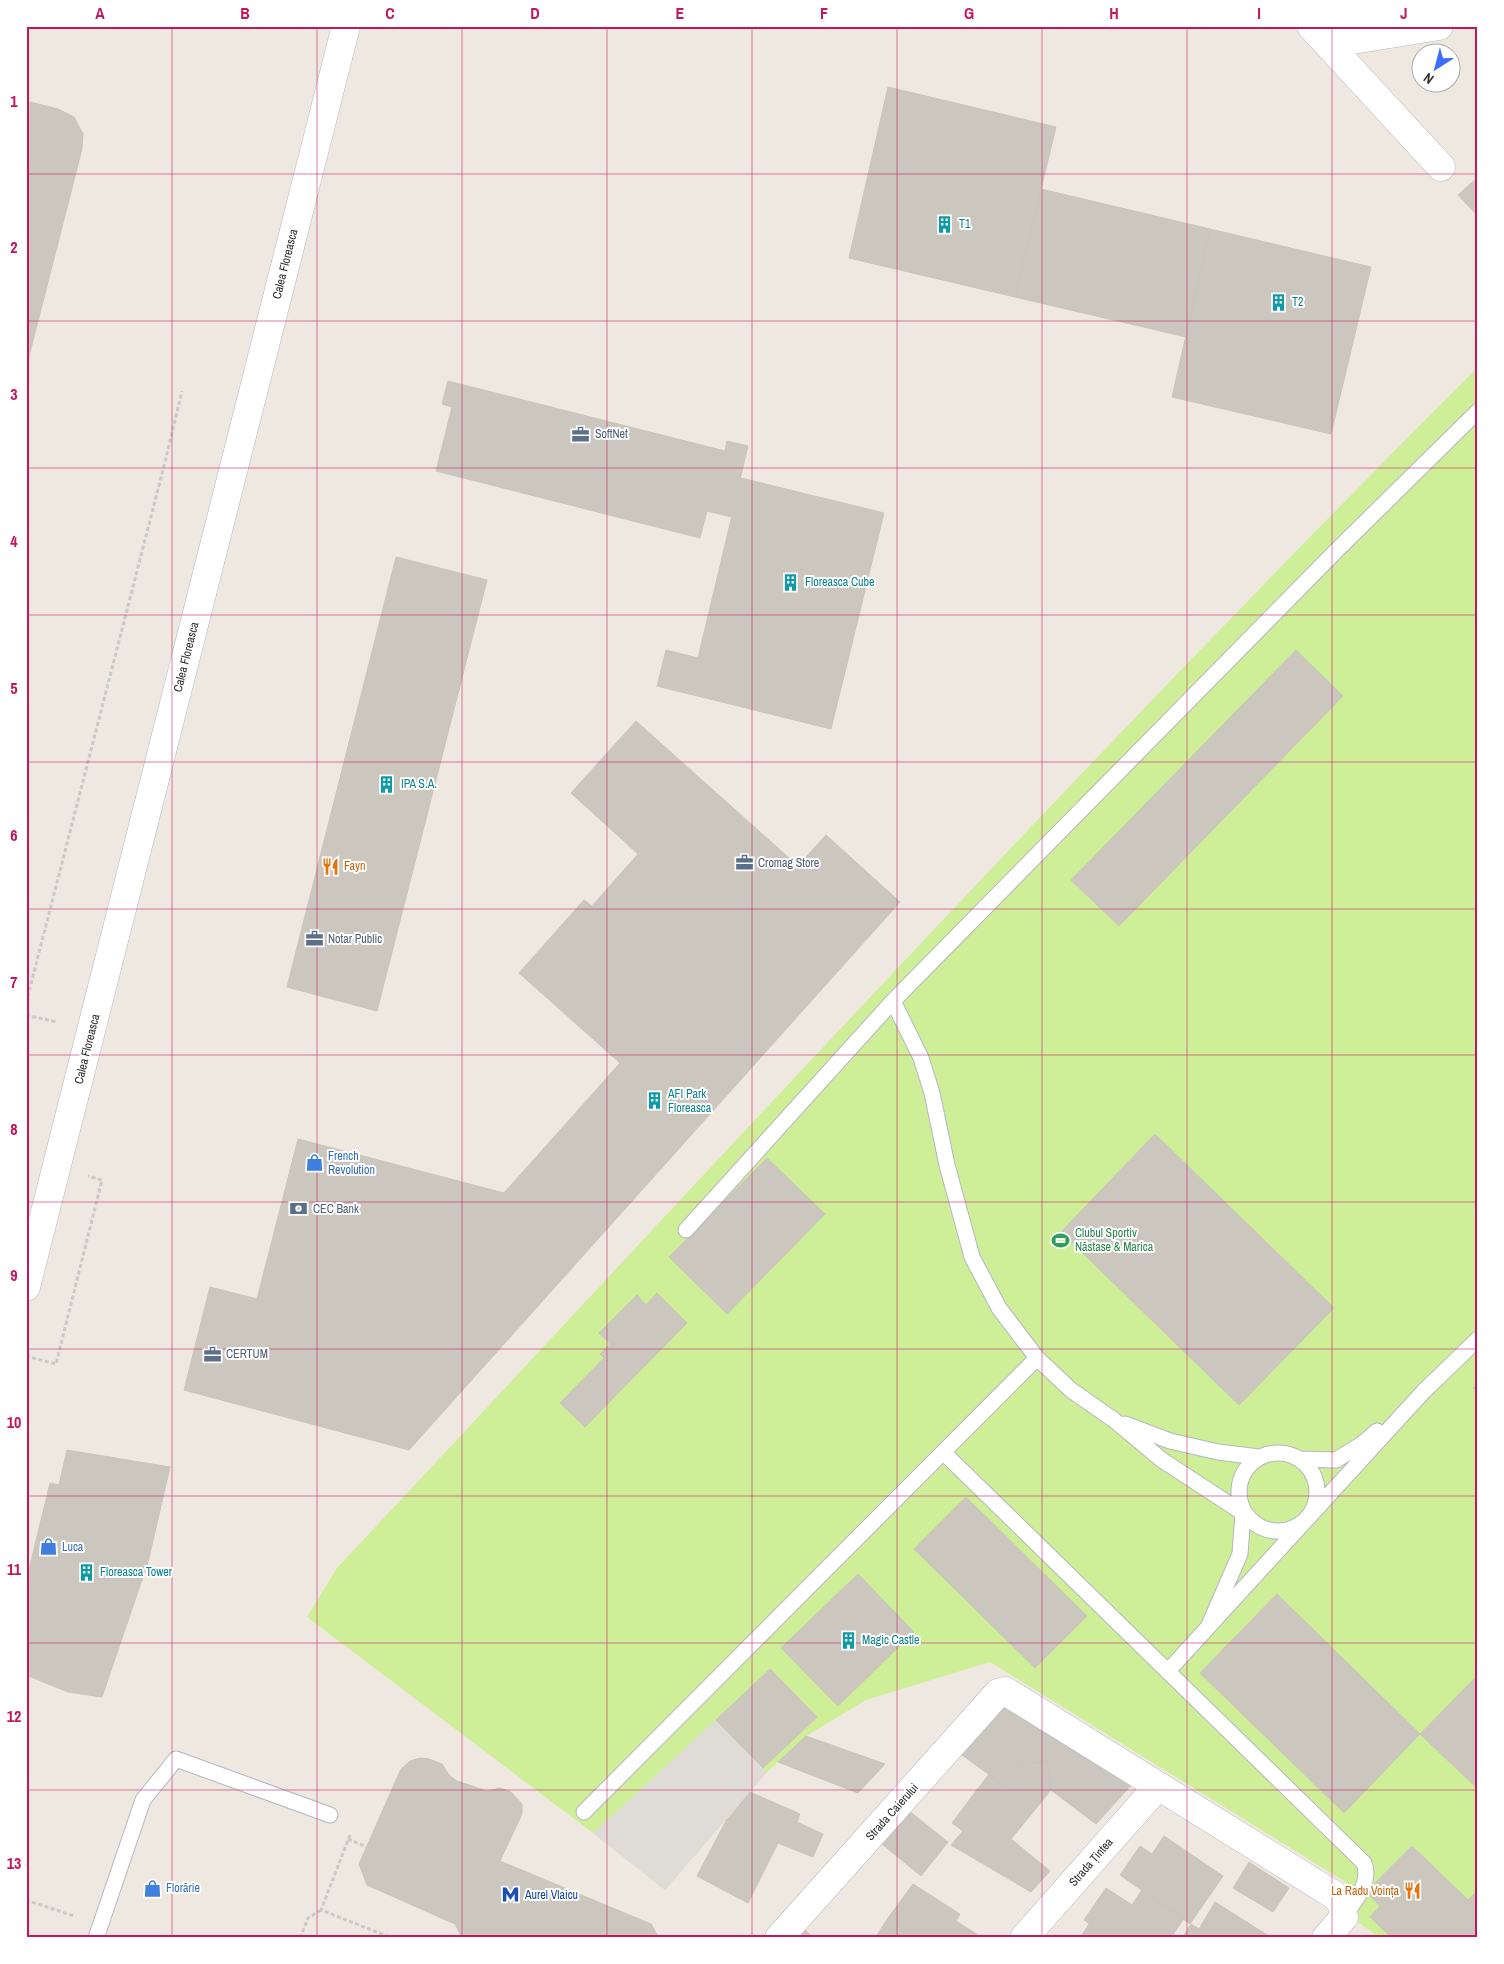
<svg xmlns="http://www.w3.org/2000/svg" width="1504" height="1964" font-family="'Archivo Narrow',sans-serif">
  <style>
    .pitch { fill: #ceef97 }
    .plaza { fill: #dfdbd7 }
    .building { fill: #cbc6be; stroke: #cbc4b9 }
    .lines { fill: none; stroke-linecap: round; stroke-linejoin: round }
    .lane-casing { stroke: #b4b7c1; stroke-width: 17 }
    .street-casing { stroke: #b4b7c1; stroke-width: 29 }
    .secondary-casing { stroke: #b4b7c1; stroke-width: 29 }
    .path { stroke: #c9c9c9; stroke-width: 3; stroke-dasharray: 4 2.5; stroke-linecap: butt }
    .lane { stroke: #fff; stroke-width: 15 }
    .street { stroke: #fff; stroke-width: 28 }
    .secondary { stroke: #fff; stroke-width: 28 }
    .grid { fill: none; stroke: #c2185b; stroke-width: 1; stroke-opacity: 0.55 }
    .labels { text-anchor: middle; stroke-width: 4; stroke-linejoin: round; paint-order: stroke }
    .culture-label { font-size: 12px; fill: #0d838f; stroke: #fff; text-anchor: start }
    .street-label { font-size: 12px; fill: #2e2e2e; stroke: #fff }
    .service-label { font-size: 12px; fill: #4e5e75; stroke: #fff; text-anchor: start }
    .food-label { font-size: 12px; fill: #c56008; stroke: #fff; text-anchor: start }
    .shop-label { font-size: 12px; fill: #366cbe; stroke: #fff; text-anchor: start }
    .leisure-label { font-size: 12px; fill: #27864d; stroke: #fff; text-anchor: start }
    .transit-label { font-size: 12px; fill: #164399; stroke: #fff; text-anchor: start }
    .neatline { fill: none; stroke: #c2185b; stroke-width: 2 }
    .grid-label { font-size: 16px; text-anchor: middle; font-weight: bold; fill: #c2185b }
  </style>
  <rect width="100%" height="100%" fill="#efe8e0"/>
  <path class="pitch" d="M 1478,367 L 1478,1938 L 1380,1938 L 1351,1917 L 1365,1894 L 990,1662 L 866,1700 L 806,1736 L 767,1772 L 665,1890 L 593,1833 L 307,1617 L 337,1568 C 714,1165 1087,758 1478,367 Z"/>
  <path class="plaza" d="M 716,1720 L 767,1772 L 665,1890 L 593,1833 Z"/>
  <path class="building" d="M 888,87 L 1056,127 L 1015,297 L 849,258 Z
    M 26,101 L 58,109 L 74,117 L 83,134 L 82,149 L 26,368 Z
    M 1478,177 L 1478,216 L 1458,195 Z
    M 1041,189 L 1210,229 L 1186,337 L 1015,297 Z
    M 1210,229 L 1371,267 L 1331,434 L 1172,397 Z
    M 448,381 L 725,451 L 727,441 L 748,446 L 731,517 L 707,511 L 700,538 L 436,471 L 452,407 L 442,404 Z
    M 741,478 L 884,513 L 831,729 L 657,686 L 666,650 L 698,658 Z
    M 396,557 L 487,580 L 377,1011 L 287,987 Z
    M 1296,650 L 1343,696 L 1119,926 L 1071,880 Z
    M 636,721 L 798,866 L 826,835 L 900,902 L 409,1450 L 184,1390 L 210,1287 L 257,1299 L 298,1139 L 504,1193 L 620,1063 L 519,973 L 584,900 L 592,906 L 638,854 L 571,793 Z
    M 1155,1134 L 1334,1308 L 1239,1405 L 1061,1232 Z
    M 767,1158 L 825,1214 L 727,1314 L 669,1257 Z
    M 657,1293 L 687,1323 L 629,1382 L 600,1354 L 610,1344 L 599,1333 L 637,1295 L 646,1305 Z
    M 604,1358 L 629,1382 L 585,1427 L 560,1403 Z
    M 1478,1383 L 1478,1393 L 1473,1388 Z
    M 67,1450 L 170,1467 L 148,1562 L 102,1697 L 68,1692 L 26,1675 L 26,1582 L 50,1483 L 59,1485 Z
    M 966,1497 L 1087,1616 L 1035,1668 L 914,1549 Z
    M 858,1574 L 914,1632 L 838,1706 L 781,1648 Z
    M 1277,1594 L 1420,1734 L 1344,1813 L 1200,1673 Z
    M 770,1669 L 817,1717 L 763,1768 L 716,1720 Z
    M 1478,1675 L 1478,1789 L 1420,1734 Z
    M 1002,1698 L 1135,1781 L 1096,1824 L 1051,1790 L 1047,1760 L 1020,1766 L 974,1732 Z
    M 977,1735 L 1020,1766 L 1005,1786 L 962,1755 Z
    M 806,1736 L 885,1764 L 858,1793 L 778,1762 Z
    M 420,1758 L 429,1759 L 442,1764 L 449,1775 L 457,1781 L 487,1791 L 500,1788 L 511,1792 L 522,1804 L 522,1814 L 500,1861 L 651,1924 L 659,1938 L 462,1938 L 455,1924 L 367,1885 L 359,1864 L 401,1769 L 410,1761 Z
    M 1047,1760 L 1051,1790 L 1011,1839 L 1050,1871 L 1031,1892 L 951,1845 L 963,1831 L 952,1823 L 989,1774 L 1005,1786 L 1020,1766 Z
    M 750,1792 L 800,1814 L 797,1822 L 823,1834 L 813,1857 L 778,1843 L 728,1819 Z
    M 909,1811 L 948,1842 L 921,1876 L 882,1844 Z
    M 727,1819 L 778,1843 L 748,1903 L 697,1876 Z
    M 1164,1836 L 1223,1876 L 1190,1924 L 1120,1875 L 1140,1846 L 1152,1854 Z
    M 1412,1846 L 1468,1900 L 1478,1890 L 1478,1938 L 1392,1938 L 1370,1917 L 1380,1906 L 1366,1892 Z
    M 1249,1862 L 1289,1888 L 1273,1912 L 1233,1888 Z
    M 913,1884 L 960,1914 L 956,1921 L 978,1935 L 977,1938 L 919,1938 L 888,1918 Z
    M 1106,1888 L 1132,1905 L 1142,1890 L 1184,1918 L 1171,1938 L 1110,1938 L 1084,1920 Z
    M 1215,1902 L 1272,1938 L 1212,1938 L 1199,1929 Z
    M 888,1918 L 919,1938 L 875,1938 Z
    M 1089,1924 L 1110,1938 L 1080,1938 Z
    M 1191,1924 L 1199,1929 L 1212,1938 L 1182,1938 Z
    M 805,1930 L 814,1938 L 798,1938 Z"/>
  <g class="lines">
    <defs>
      <path id="lane" d="M 686,1230 L 893,1001
        M 1125,1424 L 1170,1441 L 1218,1452 L 1259,1457
        M 943,1452 L 1364,1863 C 1372,1883 1354,1901 1344,1917
        M1239 1492a39 39 0 1 1 78 0a39 39 0 1 1-78 0Z
        M 1300,1459 L 1336,1460 L 1362,1444 L 1377,1431
        M 1209,1625 L 1240,1554 L 1243,1513 L 1162,1460 L 1114,1420 L 1071,1390 L 1037,1358 L 999,1308 L 972,1257 L 947,1165 L 932,1093 L 921,1058 L 893,1001 L 1337,550 L 1478,411
        M 1168,1671 L 1424,1391 L 1478,1339
        M 584,1812 L 1037,1358
        M 96,1938 L 143,1800 L 176,1759 L 330,1815"/>
      <path id="street" d="M 1311,26 L 1441,167
        M 1328,44 L 1439,26
        M 779,1938 L 998,1693 L 1005,1691 L 1334,1895 L 1341,1901 L 1344,1917 L 1326,1938
        M 1024,1938 L 1158,1786"/>
      <path id="secondary" d="M 26,1287 L 346,26"/>
    </defs>
    <use href="#lane" class="lane-casing"/>
    <use href="#street" class="street-casing"/>
    <use href="#secondary" class="secondary-casing"/>
    <path class="path" d="M 26,1003 L 165,462 L 182,391
      M 26,1015 L 57,1022
      M 26,1356 L 56,1364 L 102,1180 L 88,1176
      M 350,1835 L 321,1910 L 392,1938
      M 348,1839 L 367,1847
      M 26,1900 L 74,1916
      M 300,1938 L 308,1918 L 321,1910"/>
    <use href="#lane" class="lane"/>
    <use href="#street" class="street"/>
    <use href="#secondary" class="secondary"/>
  </g>
  <path class="grid" d="M 172,26 L 172,1938M 317,26 L 317,1938M 462,26 L 462,1938M 607,26 L 607,1938M 752,26 L 752,1938M 897,26 L 897,1938M 1042,26 L 1042,1938M 1187,26 L 1187,1938M 1332,26 L 1332,1938M 26,174 L 1478,174M 26,321 L 1478,321M 26,468 L 1478,468M 26,615 L 1478,615M 26,762 L 1478,762M 26,909 L 1478,909M 26,1055 L 1478,1055M 26,1202 L 1478,1202M 26,1349 L 1478,1349M 26,1496 L 1478,1496M 26,1643 L 1478,1643M 26,1790 L 1478,1790"/>
  <defs>
    <symbol id="building-bare" viewBox="-9 -9 18 18"><path d="M-4-6H4V6H1V3H-1V6H-4ZM-2.5-4.3h1.7v1.8h-1.7ZM.8-4.3h1.7v1.8H.8ZM-2.5-1h1.7V.8h-1.7ZM.8-1h1.7V.8H.8Z" fill="#0f9aa8" stroke="#fff" stroke-width="2.5" paint-order="stroke"/></symbol>
    <symbol id="office-bare" viewBox="-9 -9 18 18"><path d="M-6-3h4V-5.5h4V-3h4V5H-6ZM-1-4.5V-3h2v-1.5ZM-6 0V1H6V0Z" fill="#5c6f8a" stroke="#fff" stroke-width="2.5" paint-order="stroke"/></symbol>
    <symbol id="restaurant-bare" viewBox="-9 -9 18 18"><path d="M-5-6h1v4h1v-4h1v4h1v-4h1v5L-1.5 .5V6h-2V.5L-5-1ZM5-6V6H3V1.5H1.5Q1.5-4 5-6Z" fill="#e8710a" stroke="#fff" stroke-width="2.5" paint-order="stroke"/></symbol>
    <symbol id="shop-bare" viewBox="-9 -9 18 18"><path d="M-5-2.5h2.3a2.7 3.5 0 0 1 5.4 0H5L5.5 6h-11ZM-1.5-2.5h3a1.5 2.3 0 0 0-3 0Z" fill="#3f7fe0" stroke="#fff" stroke-width="2.5" paint-order="stroke"/></symbol>
    <symbol id="bank-bare" viewBox="-9 -9 18 18"><path d="M-6-4H6V4H-6ZM0-2.3a2.3 2.3 0 1 0 0 4.6a2.3 2.3 0 1 0 0-4.6Z" fill="#5c6f8a" stroke="#fff" stroke-width="2.5" paint-order="stroke"/></symbol>
    <symbol id="stadium-bare" viewBox="-9 -9 18 18"><path d="M0-5a6.5 5 0 1 0 0 10a6.5 5 0 1 0 0-10ZM-3.5-1.8h7v3.6h-7Z" fill="#2e9e5b" stroke="#fff" stroke-width="2.5" paint-order="stroke"/></symbol>
    <symbol id="metro-bare" viewBox="-9 -9 18 18"><path d="M-5.5 5V-5H-3L0 0L3-5H5.5V5H3V-.5L0 4L-3-.5V5Z" fill="#1a4fb4" stroke="#fff" stroke-width="2.5" paint-order="stroke"/></symbol>
  </defs>
  <g fill-rule="evenodd">
    <use href="#building-bare" x="932" y="212" width="25" height="25"/>
    <use href="#building-bare" x="1266" y="290" width="25" height="25"/>
    <use href="#office-bare" x="568" y="422" width="25" height="25"/>
    <use href="#building-bare" x="778" y="570" width="25" height="25"/>
    <use href="#building-bare" x="374" y="772" width="25" height="25"/>
    <use href="#office-bare" x="732" y="850" width="25" height="25"/>
    <use href="#restaurant-bare" x="318" y="854" width="25" height="25"/>
    <use href="#office-bare" x="302" y="926" width="25" height="25"/>
    <use href="#building-bare" x="642" y="1088" width="25" height="25"/>
    <use href="#shop-bare" x="302" y="1150" width="25" height="25"/>
    <use href="#bank-bare" x="286" y="1196" width="25" height="25"/>
    <use href="#stadium-bare" x="1048" y="1228" width="25" height="25"/>
    <use href="#office-bare" x="200" y="1342" width="25" height="25"/>
    <use href="#shop-bare" x="36" y="1534" width="25" height="25"/>
    <use href="#building-bare" x="74" y="1560" width="25" height="25"/>
    <use href="#building-bare" x="836" y="1628" width="25" height="25"/>
    <use href="#shop-bare" x="140" y="1876" width="25" height="25"/>
    <use href="#restaurant-bare" x="1400" y="1878" width="25" height="25"/>
    <use href="#metro-bare" x="498" y="1882" width="25" height="25"/>
  </g>
  <g class="labels">
    <g class="culture-label">
      <text x="959" y="228">T1</text>
      <text x="1292" y="306">T2</text>
      <text x="805" y="586">Floreasca Cube</text>
      <text x="401" y="788">IPA S.A.</text>
      <text x="668" y="1098">AFI Park<tspan x="668" dy="14">Floreasca</tspan></text>
      <text x="100" y="1576">Floreasca Tower</text>
      <text x="862" y="1644">Magic Castle</text>
    </g>
    <g class="street-label">
      <text transform="translate(285 264) rotate(-76)" y="4">Calea Floreasca</text>
      <text transform="translate(186 657) rotate(-76)" y="4">Calea Floreasca</text>
      <text transform="translate(87 1049) rotate(-76)" y="4">Calea Floreasca</text>
      <text transform="translate(892 1812) rotate(-48)" y="4">Strada Caierului</text>
      <text transform="translate(1091 1862) rotate(-49)" y="4">Strada Țintea</text>
    </g>
    <g class="service-label">
      <text x="595" y="438">SoftNet</text>
      <text x="758" y="867">Cromag Store</text>
      <text x="328" y="943">Notar Public</text>
      <text x="313" y="1213">CEC Bank</text>
      <text x="226" y="1358">CERTUM</text>
    </g>
    <g class="food-label">
      <text x="344" y="870">Fayn</text>
      <text x="1399" y="1895" text-anchor="end">La Radu Voința</text>
    </g>
    <g class="shop-label">
      <text x="328" y="1160">French<tspan x="328" dy="14">Revolution</tspan></text>
      <text x="62" y="1551">Luca</text>
      <text x="166" y="1892">Florărie</text>
    </g>
    <g class="leisure-label">
      <text x="1075" y="1237">Clubul Sportiv<tspan x="1075" dy="14">Năstase &amp; Marica</tspan></text>
    </g>
    <g class="transit-label">
      <text x="525" y="1899">Aurel Vlaicu</text>
    </g>
  </g>
  <rect width="1504" height="1964" fill="none" stroke="#ffffff" stroke-width="55"/>
  <g transform="translate(1436 68) rotate(216)"><circle r="24" fill="#ffffff" stroke="#ababab"/>
  <path d="M0-4L9 19L0 12L-9 19Z" fill="#3d6cff"/>
  <text y="-8" font-size="14" font-weight="bold" text-anchor="middle" fill="#2e2e2e">N</text>
  </g>
  <rect x="28" y="28" width="1448" height="1908" class="neatline"/>
  <g class="grid-label">
    <text x="100" y="19">A</text>
    <text x="245" y="19">B</text>
    <text x="390" y="19">C</text>
    <text x="535" y="19">D</text>
    <text x="680" y="19">E</text>
    <text x="824" y="19">F</text>
    <text x="969" y="19">G</text>
    <text x="1114" y="19">H</text>
    <text x="1259" y="19">I</text>
    <text x="1404" y="19">J</text>
    <text x="14" y="107">1</text>
    <text x="14" y="253">2</text>
    <text x="14" y="400">3</text>
    <text x="14" y="547">4</text>
    <text x="14" y="694">5</text>
    <text x="14" y="841">6</text>
    <text x="14" y="988">7</text>
    <text x="14" y="1135">8</text>
    <text x="14" y="1281">9</text>
    <text x="14" y="1428">10</text>
    <text x="14" y="1575">11</text>
    <text x="14" y="1722">12</text>
    <text x="14" y="1869">13</text>
  </g>
</svg>
